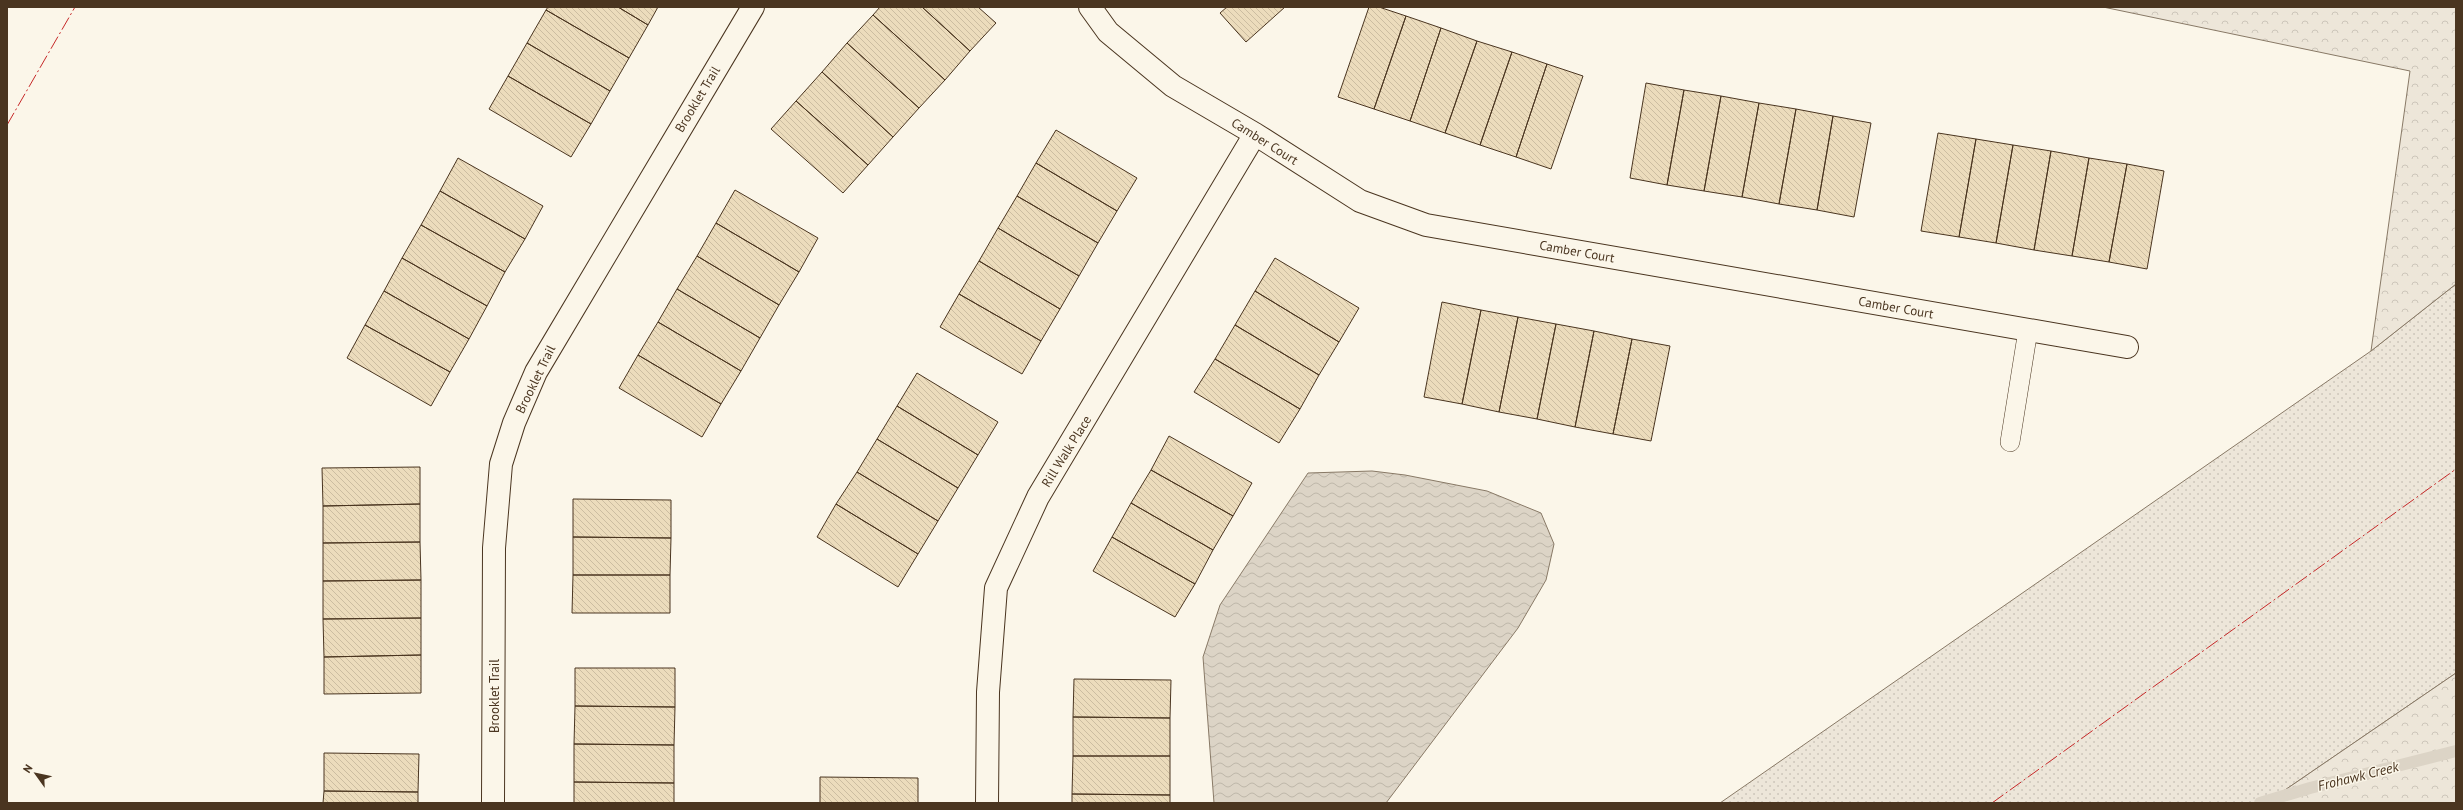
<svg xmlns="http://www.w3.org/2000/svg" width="2463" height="810" font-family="'PT Sans',sans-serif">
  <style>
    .grass { fill: url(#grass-dots); stroke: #887966 }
    .forest { fill: url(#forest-crowns); stroke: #887966 }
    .water { fill: url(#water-waves); stroke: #887966 }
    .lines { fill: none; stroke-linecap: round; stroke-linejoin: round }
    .stream { stroke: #dcd4c6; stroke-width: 12 }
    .building { fill: url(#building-back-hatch); stroke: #4a3520 }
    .service-casing { stroke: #4a3520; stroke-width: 20 }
    .minor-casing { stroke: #4a3520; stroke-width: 24 }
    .service { stroke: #fbf6e9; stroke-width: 19 }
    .minor { stroke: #fbf6e9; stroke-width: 22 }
    .power { stroke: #c62828; stroke-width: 1; stroke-dasharray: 14 3 2 3; stroke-linecap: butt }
    .labels { text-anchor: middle; stroke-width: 3; stroke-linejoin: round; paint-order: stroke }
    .street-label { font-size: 13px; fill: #4a3520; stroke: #fbf6e9 }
    .water-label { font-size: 14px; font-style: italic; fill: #4a3520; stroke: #fbf6e9 }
  </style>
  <defs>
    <pattern id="grass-dots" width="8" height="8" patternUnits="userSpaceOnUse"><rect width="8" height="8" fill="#ede6d9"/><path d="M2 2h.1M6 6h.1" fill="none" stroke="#cdc6ba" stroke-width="1.8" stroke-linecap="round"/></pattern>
    <pattern id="forest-crowns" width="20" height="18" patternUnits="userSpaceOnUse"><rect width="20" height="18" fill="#ede6d9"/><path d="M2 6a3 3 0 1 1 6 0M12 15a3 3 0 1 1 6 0" fill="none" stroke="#cdc6ba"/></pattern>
    <pattern id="water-waves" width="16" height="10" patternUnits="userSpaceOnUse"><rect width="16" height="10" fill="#dcd4c6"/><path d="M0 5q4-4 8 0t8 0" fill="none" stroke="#beb7aa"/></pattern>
    <pattern id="building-back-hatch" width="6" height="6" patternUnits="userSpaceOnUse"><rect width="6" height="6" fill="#ecdcbc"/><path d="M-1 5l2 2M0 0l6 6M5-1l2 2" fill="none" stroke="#ccbda1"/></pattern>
  </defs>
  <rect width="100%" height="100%" fill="#fbf6e9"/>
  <path class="grass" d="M 2456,284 L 2456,673 L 2266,803 L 1720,803 L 2371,351 Z"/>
  <path class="forest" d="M 2103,7 L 2456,7 L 2456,284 L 2371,351 L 2410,71 Z
    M 2456,673 L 2456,803 L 2266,803 Z"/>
  <path class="water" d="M 1372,471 L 1405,475 L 1487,491 L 1541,513 L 1554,544 L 1546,580 L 1518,628 L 1386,803 L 1214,803 L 1203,657 L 1220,605 L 1308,473 Z"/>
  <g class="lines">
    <path class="stream" d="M 2260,803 L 2310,788 L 2456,751"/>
  </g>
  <path class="building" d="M 548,7 L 618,7 L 648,25 L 629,58 L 546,10 Z
    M 618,7 L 658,7 L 648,25 Z
    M 880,7 L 922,7 L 970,51 L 945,80 L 873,15 Z
    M 922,7 L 978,7 L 996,23 L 970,51 Z
    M 1227,7 L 1285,7 L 1246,42 L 1220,13 Z
    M 1369,7 L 1379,7 L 1406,16 L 1374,109 L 1338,97 Z
    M 546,10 L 629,58 L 610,91 L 527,43 Z
    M 873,15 L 945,80 L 919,108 L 847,43 Z
    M 1406,16 L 1441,28 L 1410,121 L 1374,109 Z
    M 1441,28 L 1477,41 L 1445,133 L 1410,121 Z
    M 1477,41 L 1512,52 L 1480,145 L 1445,133 Z
    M 527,43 L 610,91 L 591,124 L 508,76 Z
    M 847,43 L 919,108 L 893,137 L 822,72 Z
    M 1512,52 L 1547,64 L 1516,157 L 1480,145 Z
    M 1547,64 L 1583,76 L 1551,169 L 1516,157 Z
    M 822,72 L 893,137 L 868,165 L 796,101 Z
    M 508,76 L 591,124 L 571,157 L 489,109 Z
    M 1646,83 L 1684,90 L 1667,185 L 1630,178 Z
    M 1684,90 L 1721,96 L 1704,191 L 1667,185 Z
    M 1721,96 L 1759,103 L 1742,197 L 1704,191 Z
    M 796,101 L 868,165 L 843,193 L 771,129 Z
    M 1759,103 L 1796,109 L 1779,204 L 1742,197 Z
    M 1796,109 L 1833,116 L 1817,210 L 1779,204 Z
    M 1833,116 L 1871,123 L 1854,217 L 1817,210 Z
    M 1056,130 L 1137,178 L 1117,211 L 1036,163 Z
    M 1938,133 L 1976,139 L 1959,237 L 1921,231 Z
    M 1976,139 L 2013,145 L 1996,243 L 1959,237 Z
    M 2013,145 L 2051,151 L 2034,250 L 1996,243 Z
    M 2051,151 L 2089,158 L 2072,256 L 2034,250 Z
    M 458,158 L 543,206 L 525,239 L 440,191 Z
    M 2089,158 L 2127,164 L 2109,262 L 2072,256 Z
    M 1036,163 L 1117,211 L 1098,243 L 1017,196 Z
    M 2127,164 L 2164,171 L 2147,269 L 2109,262 Z
    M 735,190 L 818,238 L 799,272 L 716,223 Z
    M 440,191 L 525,239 L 505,272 L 421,225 Z
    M 1017,196 L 1098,243 L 1079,276 L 998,228 Z
    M 716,223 L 799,272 L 779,305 L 697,256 Z
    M 421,225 L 505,272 L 487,306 L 402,258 Z
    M 998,228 L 1079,276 L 1060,309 L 979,261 Z
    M 697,256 L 779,305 L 760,338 L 677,289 Z
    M 402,258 L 487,306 L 469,339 L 384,291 Z
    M 1275,258 L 1359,308 L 1339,342 L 1255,291 Z
    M 979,261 L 1060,309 L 1041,341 L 959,294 Z
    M 677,289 L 760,338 L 741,371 L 658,322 Z
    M 384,291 L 469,339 L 450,372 L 365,325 Z
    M 1255,291 L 1339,342 L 1319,375 L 1235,325 Z
    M 959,294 L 1041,341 L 1022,374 L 940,327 Z
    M 1442,302 L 1481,310 L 1462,404 L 1424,397 Z
    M 1481,310 L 1518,317 L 1499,412 L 1462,404 Z
    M 1518,317 L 1556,324 L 1537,419 L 1499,412 Z
    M 658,322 L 741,371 L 721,404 L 638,355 Z
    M 1556,324 L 1594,331 L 1575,427 L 1537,419 Z
    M 365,325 L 450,372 L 431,406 L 347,358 Z
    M 1235,325 L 1319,375 L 1300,409 L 1215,359 Z
    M 1594,331 L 1632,339 L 1613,434 L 1575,427 Z
    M 1632,339 L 1670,346 L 1651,441 L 1613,434 Z
    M 638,355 L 721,404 L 702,437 L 619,388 Z
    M 1215,359 L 1300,409 L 1279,443 L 1194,392 Z
    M 917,373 L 998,422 L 978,455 L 897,406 Z
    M 897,406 L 978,455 L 958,488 L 877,439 Z
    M 1169,436 L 1252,483 L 1233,516 L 1151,470 Z
    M 877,439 L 958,488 L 938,521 L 857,472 Z
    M 420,467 L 420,504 L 323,506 L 322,468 Z
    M 1151,470 L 1233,516 L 1213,550 L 1131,503 Z
    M 857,472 L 938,521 L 918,554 L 836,504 Z
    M 573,499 L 671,500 L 671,538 L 573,537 Z
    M 1131,503 L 1213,550 L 1195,584 L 1112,537 Z
    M 420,504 L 420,542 L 323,543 L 323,506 Z
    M 836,504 L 918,554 L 898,587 L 817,537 Z
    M 573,537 L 671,538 L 670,575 L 573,575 Z
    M 1112,537 L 1195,584 L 1175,617 L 1093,571 Z
    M 420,542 L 421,580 L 323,581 L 323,543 Z
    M 573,575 L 670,575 L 670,613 L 572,613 Z
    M 421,580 L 421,618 L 323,619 L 323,581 Z
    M 421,618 L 421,655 L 324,657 L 323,619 Z
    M 421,655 L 421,693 L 324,694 L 324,657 Z
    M 575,668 L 675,668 L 675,707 L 575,706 Z
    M 1074,679 L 1171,680 L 1170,718 L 1073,717 Z
    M 575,706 L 675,707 L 674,745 L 574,744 Z
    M 1073,717 L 1170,718 L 1170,756 L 1073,756 Z
    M 574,744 L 674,745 L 674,783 L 574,782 Z
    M 324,753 L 419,754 L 418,792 L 324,791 Z
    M 1073,756 L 1170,756 L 1170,795 L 1072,794 Z
    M 820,777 L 918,778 L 918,803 L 820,803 Z
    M 574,782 L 674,783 L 674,803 L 574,803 Z
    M 324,791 L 418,792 L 418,803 L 323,803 Z
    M 1072,794 L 1170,795 L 1170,803 L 1072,803 Z"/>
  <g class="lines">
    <defs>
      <path id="service" d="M 2010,442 L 2028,330"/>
      <path id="minor" d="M 1090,7 L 1108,32 L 1173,86 L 1255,134 L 1360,201 L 1426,225 L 2127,347
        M 493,803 L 494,548 L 501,464 L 514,423 L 536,372 L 753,7
        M 987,803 L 988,692 L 996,588 L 1038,497 L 1255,134"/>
    </defs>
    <use href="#service" class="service-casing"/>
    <use href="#minor" class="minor-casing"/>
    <use href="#service" class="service"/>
    <use href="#minor" class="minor"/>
    <path class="power" d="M 7,125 L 75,7
      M 1992,803 L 2456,469"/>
  </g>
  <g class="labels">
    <g class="street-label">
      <text transform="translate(697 99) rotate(-59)" y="5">Brooklet Trail</text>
      <text transform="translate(1265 141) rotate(32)" y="5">Camber Court</text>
      <text transform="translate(1577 251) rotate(10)" y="5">Camber Court</text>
      <text transform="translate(1896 307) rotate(10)" y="5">Camber Court</text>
      <text transform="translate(535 379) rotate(-64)" y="5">Brooklet Trail</text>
      <text transform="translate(1066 451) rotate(-58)" y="5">Rill Walk Place</text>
      <text transform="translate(494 696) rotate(-90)" y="5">Brooklet Trail</text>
    </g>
    <g class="water-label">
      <text transform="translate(2358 776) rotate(-14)" y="5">Frohawk Creek</text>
    </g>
  </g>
  <rect width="2463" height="810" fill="none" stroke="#4a3520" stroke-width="16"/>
  <g transform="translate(36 774) rotate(303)" stroke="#fbf6e9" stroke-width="3" paint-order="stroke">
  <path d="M0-3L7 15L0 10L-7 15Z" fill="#4a3520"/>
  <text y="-6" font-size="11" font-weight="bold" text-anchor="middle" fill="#4a3520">N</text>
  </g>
</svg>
